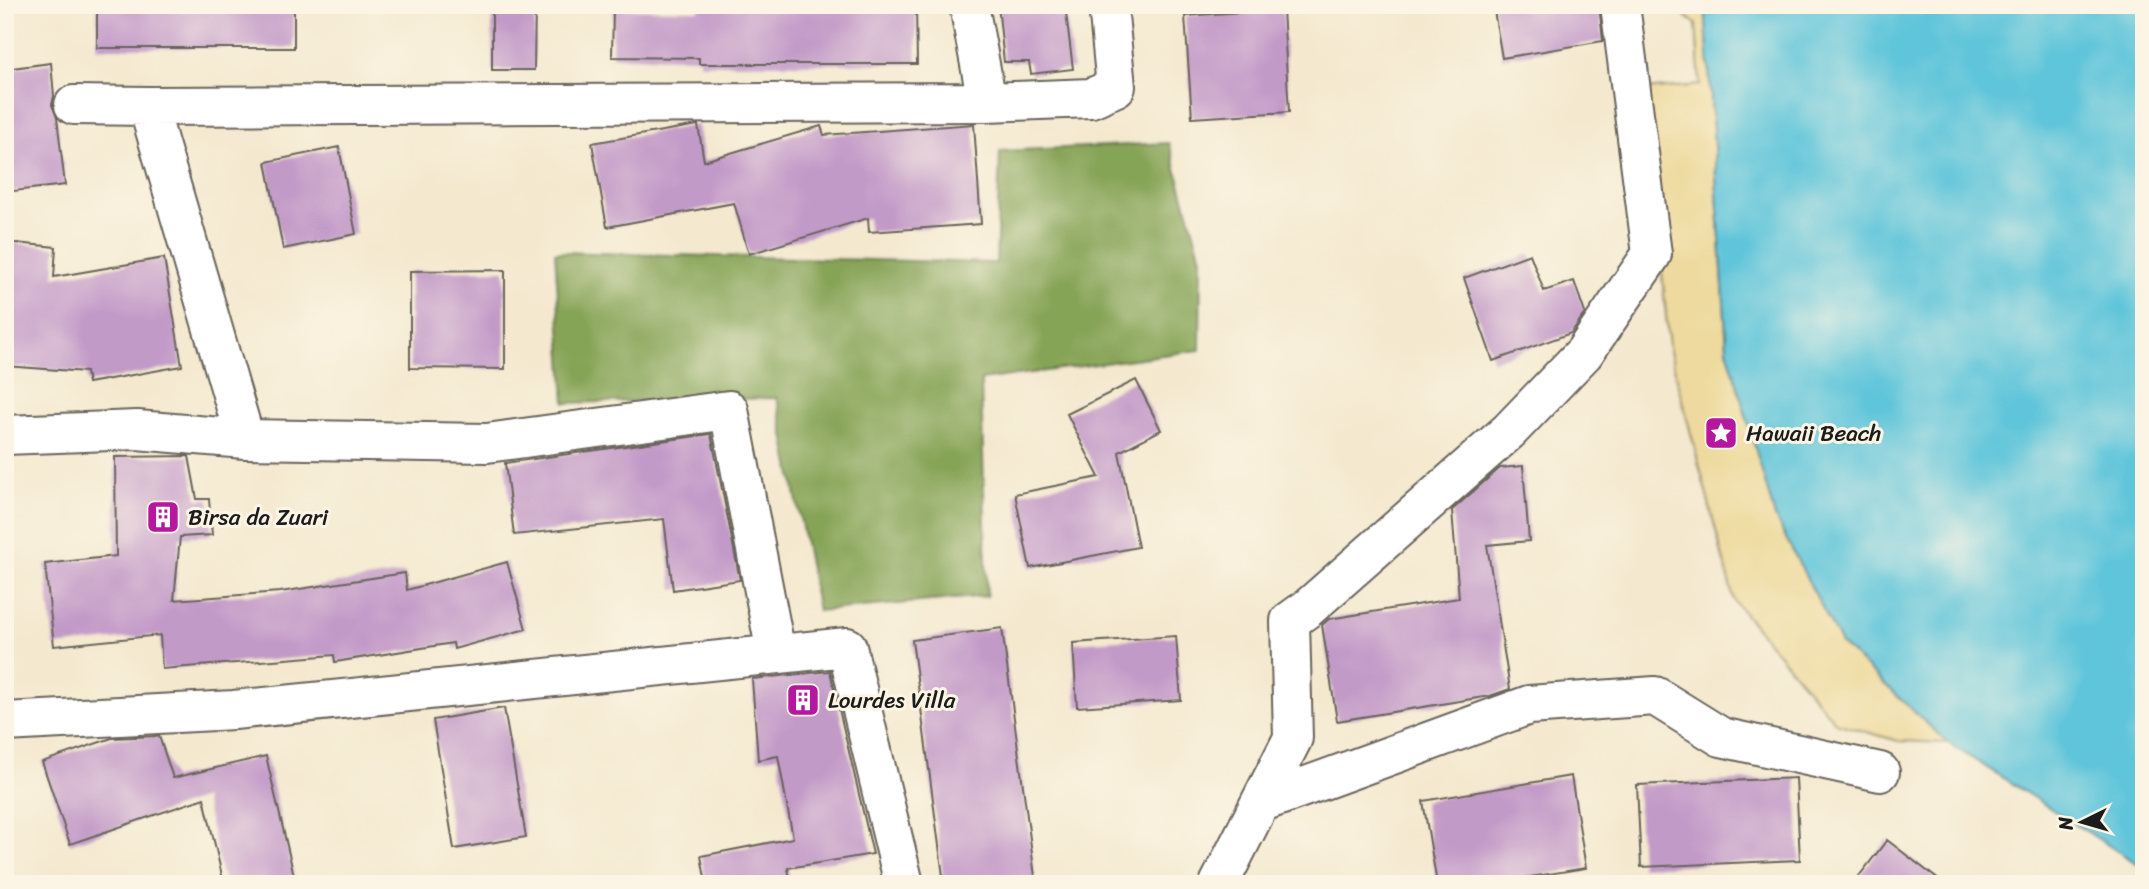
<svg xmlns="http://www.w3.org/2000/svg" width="2149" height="889" font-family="Sriracha,sans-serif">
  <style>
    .forest { fill: #86a457; stroke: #51603a; stroke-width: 2 }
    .sand { fill: #eeda9e; stroke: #857b5d; stroke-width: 2 }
    .water { fill: #5ec5da; stroke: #3d707b; stroke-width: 2 }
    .building { fill: #c29ac8 }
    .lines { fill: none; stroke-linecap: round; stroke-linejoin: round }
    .minor-casing { stroke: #68645b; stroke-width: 42 }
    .minor { stroke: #fff; stroke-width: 38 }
    .labels { text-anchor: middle; stroke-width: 6; stroke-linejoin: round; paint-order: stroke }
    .poi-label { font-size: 23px; fill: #1c1c1c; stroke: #fcf5e5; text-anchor: start }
  </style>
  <rect width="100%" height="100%" fill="#fcf5e5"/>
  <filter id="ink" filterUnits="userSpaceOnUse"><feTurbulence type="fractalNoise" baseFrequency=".0143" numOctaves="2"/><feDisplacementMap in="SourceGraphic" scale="14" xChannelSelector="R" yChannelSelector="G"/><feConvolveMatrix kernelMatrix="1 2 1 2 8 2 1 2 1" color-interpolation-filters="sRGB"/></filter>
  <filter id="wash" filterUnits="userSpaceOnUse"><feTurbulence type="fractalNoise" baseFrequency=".00686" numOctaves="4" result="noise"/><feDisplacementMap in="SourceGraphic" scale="28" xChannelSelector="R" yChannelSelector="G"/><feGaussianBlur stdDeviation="1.57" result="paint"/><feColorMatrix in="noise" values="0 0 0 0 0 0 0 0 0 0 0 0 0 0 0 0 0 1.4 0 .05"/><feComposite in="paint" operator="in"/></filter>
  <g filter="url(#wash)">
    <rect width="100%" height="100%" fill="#f4e9cf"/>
    <path class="forest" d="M 1169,143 L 1201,258 L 1200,350 L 981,380 L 987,596 L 818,611 L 777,398 L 565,403 L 555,252 L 996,263 L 1000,151 Z"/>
    <path class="sand" d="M 1670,5 L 1705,5 L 1727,349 L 1775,517 L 1841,644 L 1948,743 L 1898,741 L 1836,723 L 1734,601 L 1669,348 L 1645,90 L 1700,85 L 1696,24 Z"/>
    <path class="water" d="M 1705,5 L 2144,5 L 2144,868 L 1948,743 L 1841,644 L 1775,517 L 1727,349 Z"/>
    <g id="blocks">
      <path class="building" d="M 97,5 L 294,5 L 294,48 L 97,48 Z
        M 492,5 L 535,5 L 534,70 L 492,70 Z
        M 797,5 L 916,5 L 917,64 L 699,64 L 699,58 L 612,57 L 613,9 L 699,10 L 699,7 Z
        M 998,5 L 1065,5 L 1073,69 L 1031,74 L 1029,62 L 1004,62 Z
        M 1493,5 L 1599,5 L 1603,41 L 1502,58 Z
        M 1283,9 L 1289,112 L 1192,118 L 1185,16 Z
        M 51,63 L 54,96 L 52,105 L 57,118 L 65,185 L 5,192 L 5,69 Z
        M 974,124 L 981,224 L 869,232 L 868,218 L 749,254 L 734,203 L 607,227 L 592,143 L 698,125 L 704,161 L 821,126 L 824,135 Z
        M 339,147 L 356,234 L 283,249 L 266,162 Z
        M 5,242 L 56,247 L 54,277 L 164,258 L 182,366 L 88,383 L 86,372 L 5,366 Z
        M 1530,254 L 1544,291 L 1574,281 L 1585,313 L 1571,333 L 1493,361 L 1464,278 Z
        M 505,270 L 505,369 L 410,368 L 410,271 Z
        M 1136,380 L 1161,430 L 1119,452 L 1138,547 L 1030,568 L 1015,494 L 1099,477 L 1067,414 Z
        M 711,434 L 740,580 L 673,590 L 664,519 L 514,535 L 505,463 Z
        M 189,456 L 197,499 L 209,499 L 212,535 L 180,537 L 174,600 L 280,592 L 405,573 L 407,590 L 507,562 L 526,629 L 454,649 L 453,643 L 335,662 L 334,655 L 162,669 L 160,635 L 54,646 L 45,564 L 116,556 L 115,457 Z
        M 1523,466 L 1529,541 L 1487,545 L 1510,689 L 1490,696 L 1337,721 L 1322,625 L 1329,619 L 1459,598 L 1452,510 L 1500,468 Z
        M 1002,628 L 1036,884 L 944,884 L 912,640 Z
        M 1176,636 L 1181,700 L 1077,707 L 1073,643 Z
        M 830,671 L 873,854 L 788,868 L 791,884 L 706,884 L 701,856 L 793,838 L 778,756 L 758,760 L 752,679 Z
        M 504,708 L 526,837 L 454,849 L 433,720 Z
        M 159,736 L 173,778 L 266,756 L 296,884 L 224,884 L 204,798 L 70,844 L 42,762 L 112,738 Z
        M 1571,776 L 1586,868 L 1487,884 L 1437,884 L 1423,801 Z
        M 1796,778 L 1800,860 L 1641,867 L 1637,785 Z
        M 1887,840 L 1944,884 L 1853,884 Z"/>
    </g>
  </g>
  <g filter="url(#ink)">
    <use href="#blocks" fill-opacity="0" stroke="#68645b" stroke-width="2"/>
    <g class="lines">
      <defs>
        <path id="minor" d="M 987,102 L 1091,98 L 1116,87 L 1108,5
          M 74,105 L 148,106
          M 5,435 L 137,430 L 245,439 L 487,443 L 729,410 L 776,653
          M 245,439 L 148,106 L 987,102 L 969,5
          M 5,722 L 234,710 L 847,647 L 904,884
          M 1260,803 L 1529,705 L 1655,696 L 1721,737 L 1880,772
          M 1219,884 L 1293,738 L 1290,621 L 1308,608 L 1509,431 L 1584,353 L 1652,254 L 1620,5"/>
      </defs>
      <use href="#minor" class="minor-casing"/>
      <use href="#minor" class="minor"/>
    </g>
  </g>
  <defs>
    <symbol id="sight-square" viewBox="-11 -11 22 22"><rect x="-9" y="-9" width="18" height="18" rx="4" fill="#b5179e" stroke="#fcf5e5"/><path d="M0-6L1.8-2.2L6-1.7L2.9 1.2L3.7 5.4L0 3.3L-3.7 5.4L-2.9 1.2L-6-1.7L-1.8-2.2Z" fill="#fff"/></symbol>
    <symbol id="building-square" viewBox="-11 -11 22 22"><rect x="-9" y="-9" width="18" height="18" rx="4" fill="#b5179e" stroke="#fcf5e5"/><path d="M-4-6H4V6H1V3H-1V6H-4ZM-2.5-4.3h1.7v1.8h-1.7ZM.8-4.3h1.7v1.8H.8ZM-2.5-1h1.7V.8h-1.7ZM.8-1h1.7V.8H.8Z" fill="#fff"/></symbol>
  </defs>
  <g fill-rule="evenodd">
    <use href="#sight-square" x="1702" y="414" width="38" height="38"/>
    <use href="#building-square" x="144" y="498" width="38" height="38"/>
    <use href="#building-square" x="784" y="681" width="38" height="38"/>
  </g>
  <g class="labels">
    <g class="poi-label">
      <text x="1746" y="441">Hawaii Beach</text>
      <text x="188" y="525">Birsa da Zuari</text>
      <text x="828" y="708">Lourdes Villa</text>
    </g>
  </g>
  <rect width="2149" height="889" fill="none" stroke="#fcf5e5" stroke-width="28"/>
  <g transform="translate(2082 822) rotate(265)" stroke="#fcf5e5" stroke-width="5" paint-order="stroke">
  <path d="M0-5L12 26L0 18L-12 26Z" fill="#1c1c1c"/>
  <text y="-10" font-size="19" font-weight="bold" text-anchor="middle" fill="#1c1c1c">N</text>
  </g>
</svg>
